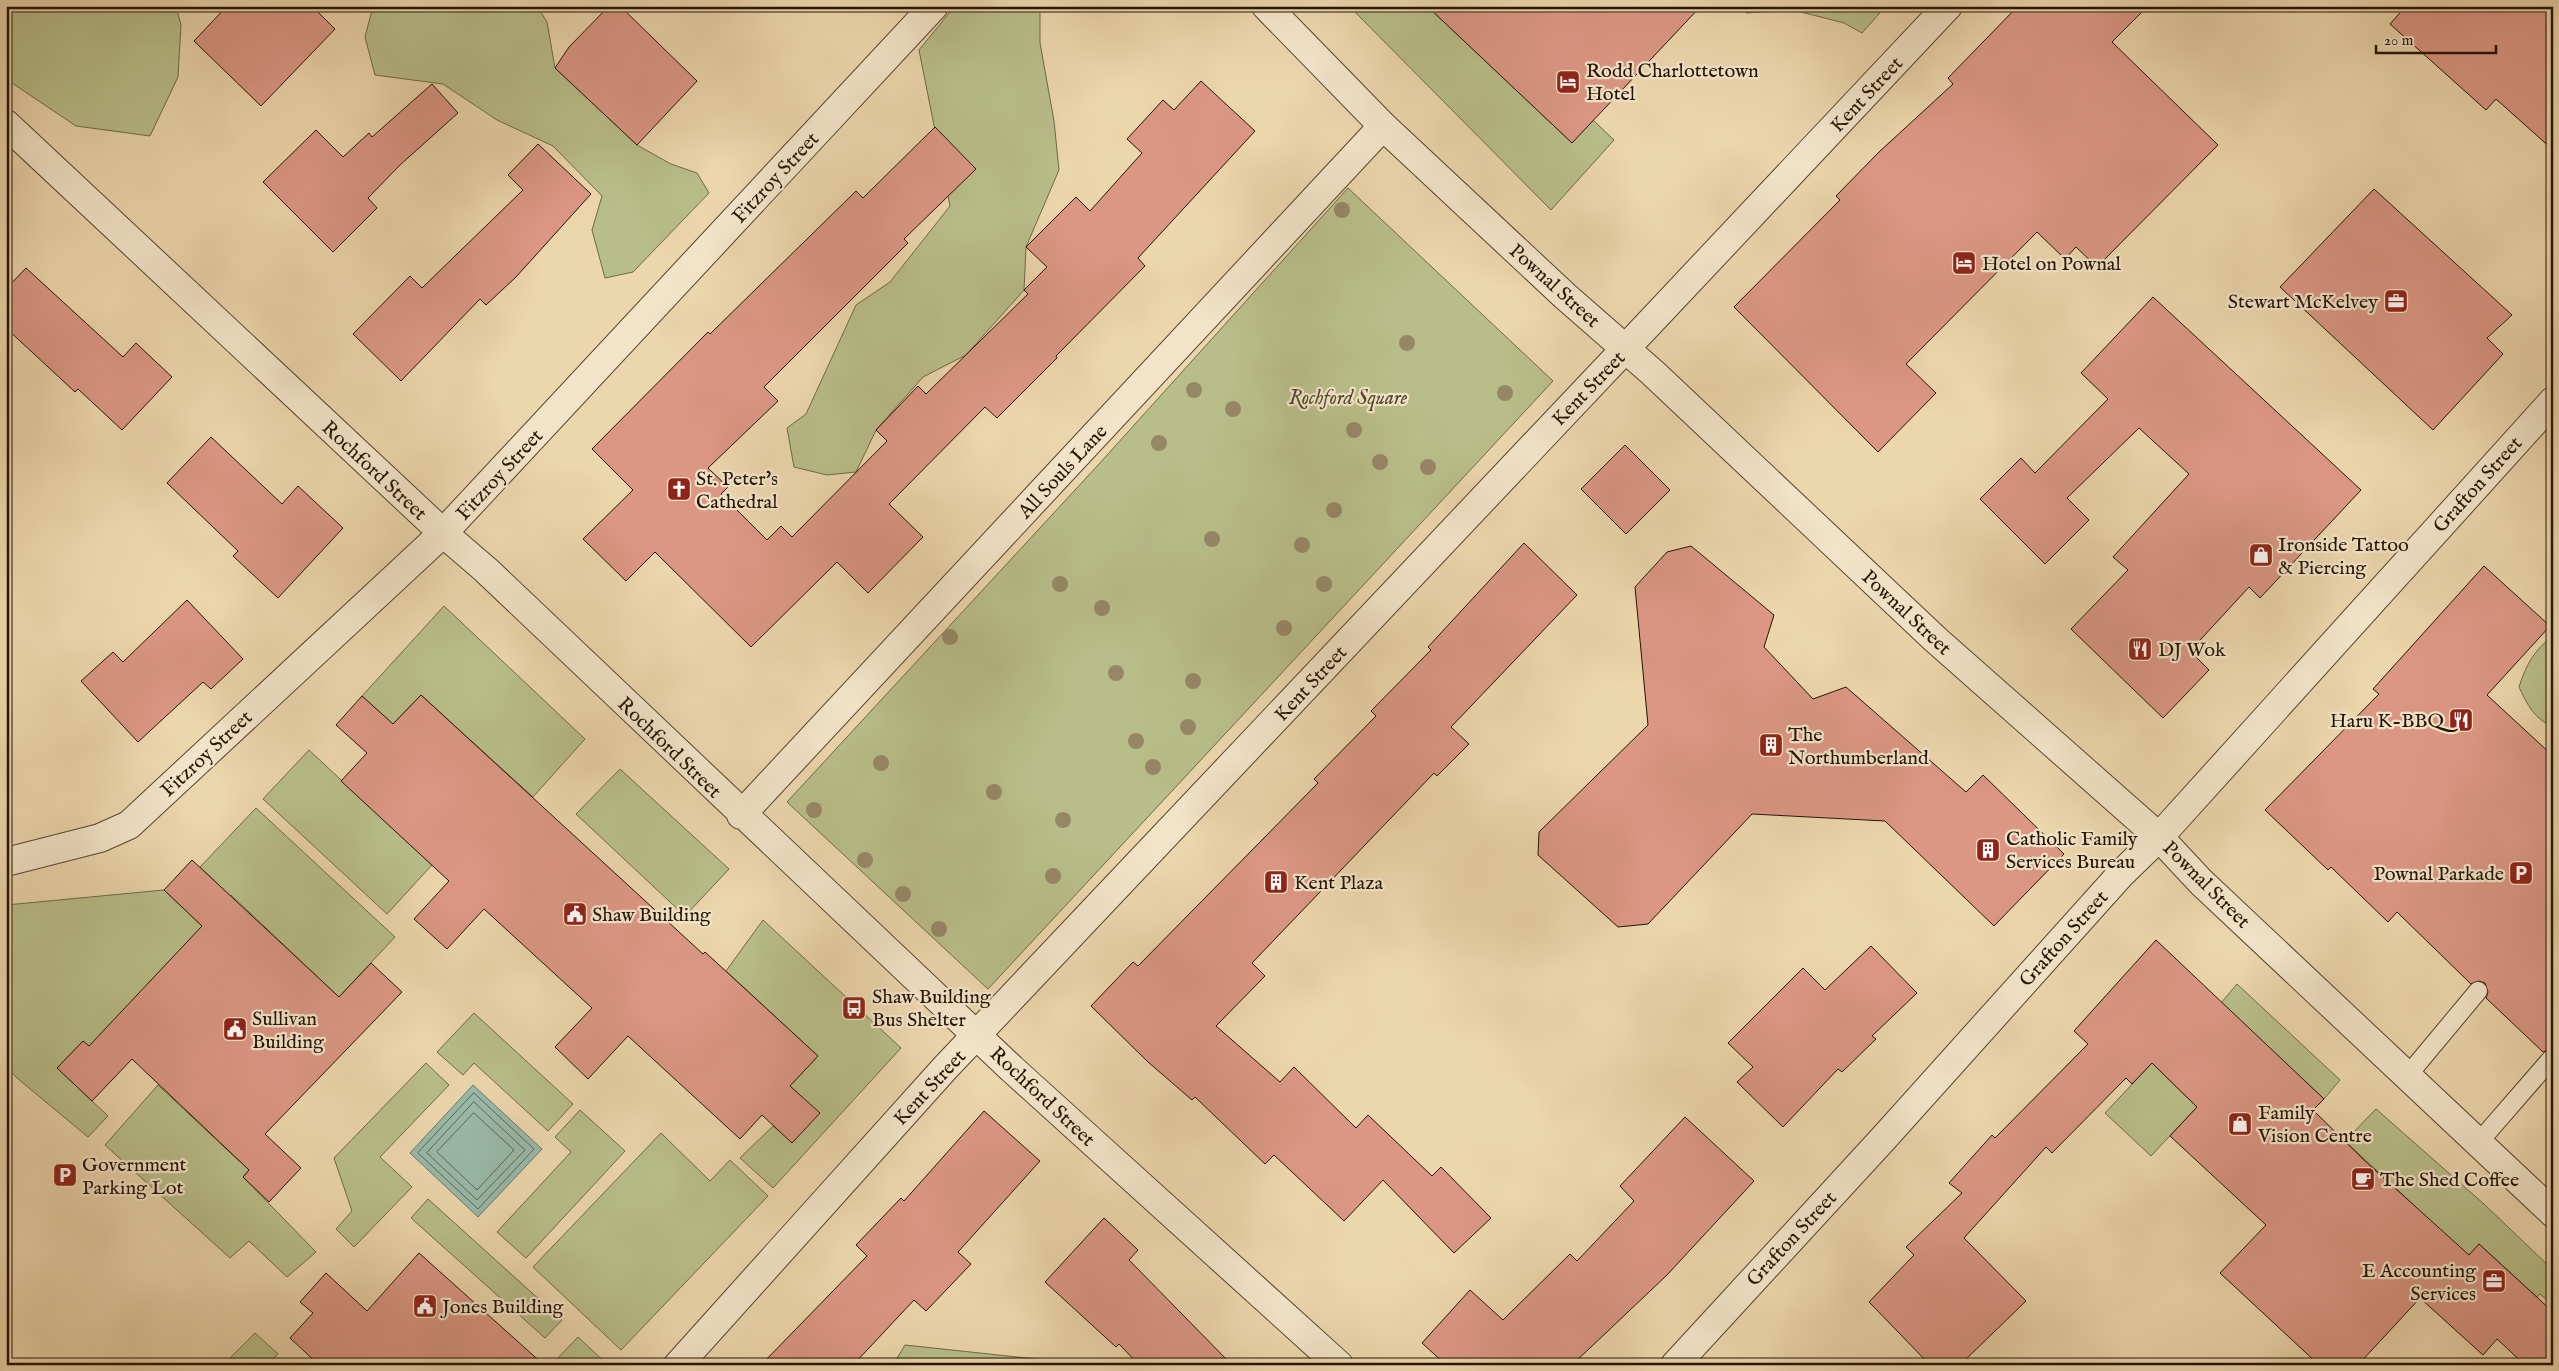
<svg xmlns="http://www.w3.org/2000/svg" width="2559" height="1371" font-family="'IM FELL English',serif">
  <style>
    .green { fill: #b8be89; stroke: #6e6947 }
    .water { fill: #99b9a9; stroke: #6a7767 }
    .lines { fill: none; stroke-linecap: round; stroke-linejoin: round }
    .shore { stroke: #5e6657; stroke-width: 1 }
    .building { fill: #db9784; stroke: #241405 }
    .service-casing { stroke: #56442f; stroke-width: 20 }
    .minor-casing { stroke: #56442f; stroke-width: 30 }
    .tertiary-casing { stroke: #56442f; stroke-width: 30 }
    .service { stroke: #f3e4c9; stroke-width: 18 }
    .minor { stroke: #f3e4c9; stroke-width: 28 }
    .tertiary { stroke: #f3e4c9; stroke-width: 28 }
    .tree { fill: #968766 }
    .labels { text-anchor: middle; stroke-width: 4.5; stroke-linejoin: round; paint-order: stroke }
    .poi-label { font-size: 20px; fill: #241405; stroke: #f3e4c9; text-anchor: start }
    .street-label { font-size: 20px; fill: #241405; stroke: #f3e4c9 }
    .park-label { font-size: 20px; font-style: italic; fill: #50472d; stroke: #f3e4c9 }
  </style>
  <rect width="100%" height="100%" fill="#ecd6ac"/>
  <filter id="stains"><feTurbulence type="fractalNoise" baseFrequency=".004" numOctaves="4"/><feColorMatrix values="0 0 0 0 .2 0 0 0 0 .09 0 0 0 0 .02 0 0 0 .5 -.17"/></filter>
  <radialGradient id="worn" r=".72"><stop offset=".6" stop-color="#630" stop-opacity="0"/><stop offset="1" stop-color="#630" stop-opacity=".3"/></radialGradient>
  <path class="green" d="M 6,6 L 176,6 L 181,25 L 178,77 L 150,136 L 76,126 L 6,79 Z
    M 373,6 L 537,6 L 547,22 L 555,68 L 637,145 L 671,164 L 697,173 L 709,193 L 633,272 L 605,278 L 592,230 L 602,196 L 553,146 L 497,120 L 443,84 L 375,75 L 365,37 Z
    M 955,6 L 1040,6 L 1040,43 L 1054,121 L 1059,170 L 1026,247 L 1024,290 L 966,355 L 923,377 L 876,430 L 856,472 L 827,475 L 794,467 L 787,428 L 806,414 L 856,305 L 890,282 L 950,206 L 919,50 Z
    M 1349,6 L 1427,6 L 1571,142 L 1593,120 L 1614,140 L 1551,210 Z
    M 1748,6 L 1886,6 L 1862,33 L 1844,23 L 1793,10 L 1746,13 Z
    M 1348,188 L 1553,381 L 988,989 L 787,802 L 1099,464 Z
    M 444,606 L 585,739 L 533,797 L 421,695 L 393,724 L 362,696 Z
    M 2553,636 L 2553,726 C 2535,721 2526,702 2519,687 C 2526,665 2534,650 2553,636 Z
    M 309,750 L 432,865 L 387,914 L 263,799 Z
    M 620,769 L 729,869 L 685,916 L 576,814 Z
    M 256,808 L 395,937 L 339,997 L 231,895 L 220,906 L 209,896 L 219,885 L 200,867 Z
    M 164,890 L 202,926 L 99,1056 L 83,1041 L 57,1068 L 108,1116 L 88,1137 L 17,1078 L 6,1066 L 6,905 Z
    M 763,920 L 901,1048 L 773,1188 L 740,1158 L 773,1126 L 792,1142 L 819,1113 L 790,1086 L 818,1056 L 726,971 Z
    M 2237,984 L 2340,1080 L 2324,1099 L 2221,1003 Z
    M 474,1013 L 573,1104 L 548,1131 L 474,1063 L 463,1075 L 437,1052 Z
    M 426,1063 L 449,1085 L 380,1157 L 412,1187 L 354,1247 L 336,1229 L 352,1211 L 334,1158 Z
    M 2152,1063 L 2197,1107 L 2151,1156 L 2105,1113 Z
    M 158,1085 L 239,1161 L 252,1167 L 243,1177 L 316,1252 L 287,1277 L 249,1241 L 230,1258 L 105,1145 Z
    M 2376,1109 L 2485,1205 L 2553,1270 L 2553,1305 L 2540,1294 L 2537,1297 L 2479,1244 L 2457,1268 L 2433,1223 L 2345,1141 Z
    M 580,1110 L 625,1151 L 526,1258 L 497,1232 L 571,1152 L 555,1137 Z
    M 661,1133 L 710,1181 L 730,1160 L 768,1196 L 621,1350 L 533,1267 Z
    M 428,1199 L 562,1320 L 545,1338 L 411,1218 Z
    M 255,1333 L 278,1354 L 267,1365 L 223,1365 Z
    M 578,1337 L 608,1365 L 551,1365 Z
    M 905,1345 L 1092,1365 L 893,1365 Z"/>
  <path class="water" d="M 473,1085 L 542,1149 L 478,1217 L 410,1153 Z"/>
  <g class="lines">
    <path class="shore" d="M 474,1093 L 534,1149 L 478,1209 L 418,1153 Z
      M 474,1102 L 525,1150 L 477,1200 L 427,1153 Z
      M 474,1113 L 514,1150 L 477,1190 L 437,1152 Z"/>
  </g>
  <path class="building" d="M 227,6 L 312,6 L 335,29 L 261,106 L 194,41 Z
    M 609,6 L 620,6 L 697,81 L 637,145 L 555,68 L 569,47 Z
    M 1427,6 L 1701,6 L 1572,143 Z
    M 2018,6 L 2148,6 L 2112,42 L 2218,145 L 2097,267 L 2076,247 L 2065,259 L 2037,232 L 1906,364 L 1936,393 L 1878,452 L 1734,307 L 1840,200 L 1836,196 L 1879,152 L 1953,84 L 1948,78 Z
    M 2406,6 L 2553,6 L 2553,150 L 2496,99 L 2486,110 L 2390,24 Z
    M 1201,81 L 1255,131 L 1138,258 L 1145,266 L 1056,356 L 1057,358 L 997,418 L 985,407 L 889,504 L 923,537 L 868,593 L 837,562 L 751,647 L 655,552 L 626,581 L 583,539 L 633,490 L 592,449 L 708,332 L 710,334 L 856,191 L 863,198 L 935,127 L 976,169 L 904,239 L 908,243 L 764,387 L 778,401 L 708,468 L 728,487 L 721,494 L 767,540 L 781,526 L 792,537 L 887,441 L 876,430 L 918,386 L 926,394 L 1028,294 L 1024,290 L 1047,267 L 1026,247 L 1076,197 L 1090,211 L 1142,153 L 1127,139 L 1163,100 L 1174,110 Z
    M 432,84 L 458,113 L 400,165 L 368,198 L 377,208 L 333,252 L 263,182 L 316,130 L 343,157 L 369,133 L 372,137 Z
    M 538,144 L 591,194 L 516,277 L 486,305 L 480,299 L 401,381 L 353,334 L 410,276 L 422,288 L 523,190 L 508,175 Z
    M 2374,189 L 2512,315 L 2487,338 L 2503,354 L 2433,430 L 2280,287 Z
    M 26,268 L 123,357 L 136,343 L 172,377 L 122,430 L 78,389 L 75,392 L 6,328 L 6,289 Z
    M 2153,297 L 2361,490 L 2260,598 L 2249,587 L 2190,651 L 2209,670 L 2163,718 L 2071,629 L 2128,570 L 2113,557 L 2189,474 L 2139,428 L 2067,498 L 2089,520 L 2045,564 L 1980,499 L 2021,458 L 2035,473 L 2108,399 L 2081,373 Z
    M 211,437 L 282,504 L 298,486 L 343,528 L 278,598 L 233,556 L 238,551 L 167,483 Z
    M 1625,445 L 1670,490 L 1626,534 L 1581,489 Z
    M 1524,543 L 1577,595 L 1451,727 L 1469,744 L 1437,776 L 1434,773 L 1252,963 L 1265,976 L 1216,1026 L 1280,1082 L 1294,1067 L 1356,1128 L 1368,1115 L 1432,1176 L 1441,1167 L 1491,1218 L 1454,1253 L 1383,1180 L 1344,1221 L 1274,1155 L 1265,1164 L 1195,1097 L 1192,1100 L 1148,1062 L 1091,1006 L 1133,962 L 1138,966 L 1318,783 L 1314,779 L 1376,716 L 1371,711 L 1431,650 L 1428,647 Z
    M 1691,546 L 1774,615 L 1764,647 L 1813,699 L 1846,687 L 1966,792 L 1983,775 L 2064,854 L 1994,926 L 1885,821 L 1752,814 L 1648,924 L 1618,927 L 1538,855 L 1539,832 L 1648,725 L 1635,587 L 1667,552 Z
    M 2484,566 L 2550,626 L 2487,695 L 2553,756 L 2553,1049 L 2543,1052 L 2486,998 L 2488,992 L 2485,983 L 2479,981 L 2471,984 L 2397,912 L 2388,922 L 2331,867 L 2328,870 L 2265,810 L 2379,694 L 2373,689 Z
    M 187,600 L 243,659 L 211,689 L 203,682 L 138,742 L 81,681 L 113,652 L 123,662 Z
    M 421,695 L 703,954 L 705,952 L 818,1056 L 790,1086 L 820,1113 L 792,1143 L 762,1115 L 740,1139 L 628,1036 L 588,1079 L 555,1047 L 592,1008 L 484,909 L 447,949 L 414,919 L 449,881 L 341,781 L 367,753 L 336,725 L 362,696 L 393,724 Z
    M 192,860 L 339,997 L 371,963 L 402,992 L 265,1134 L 301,1168 L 269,1202 L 243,1177 L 249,1170 L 132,1059 L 92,1101 L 57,1068 L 83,1041 L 89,1046 L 202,926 L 164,890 Z
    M 2156,940 L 2324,1099 L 2313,1110 L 2365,1161 L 2469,1255 L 2479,1244 L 2553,1312 L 2553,1365 L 2525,1365 L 2497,1339 L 2483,1355 L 2420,1298 L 2358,1365 L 2319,1365 L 2220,1273 L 2266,1225 L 2170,1136 L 2197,1107 L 2152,1063 L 2132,1084 L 2126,1078 L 2052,1153 L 2046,1147 L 1964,1238 L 2026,1301 L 1960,1365 L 1930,1365 L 1869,1302 L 1914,1255 L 1906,1247 L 1962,1193 L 1949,1183 L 1992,1135 L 1995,1138 L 2088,1044 L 2074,1031 Z
    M 1871,946 L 1917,993 L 1872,1036 L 1876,1039 L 1842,1072 L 1838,1069 L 1783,1127 L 1737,1082 L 1753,1067 L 1728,1043 L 1803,968 L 1825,990 Z
    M 984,1111 L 1040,1161 L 958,1252 L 971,1264 L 926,1311 L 914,1300 L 853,1365 L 761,1365 L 867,1256 L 856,1245 L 901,1198 L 904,1201 Z
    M 1685,1117 L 1754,1181 L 1667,1275 L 1572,1365 L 1446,1365 L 1422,1343 L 1470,1290 L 1503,1320 L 1570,1254 L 1577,1261 L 1634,1201 L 1620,1186 Z
    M 1104,1218 L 1138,1250 L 1129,1260 L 1232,1365 L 1139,1365 L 1119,1344 L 1116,1347 L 1045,1282 Z
    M 419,1253 L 544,1365 L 319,1365 L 290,1338 L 313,1313 L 300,1302 L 326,1273 L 367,1311 Z"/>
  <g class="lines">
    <defs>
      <path id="service" d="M 2408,1075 L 2478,991
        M 2479,1142 L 2551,1059"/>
      <path id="minor" d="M 1266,6 L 1383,126 L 1565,296 L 1653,373 L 1935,639 L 2159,837 L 2201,882 L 2553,1213
        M 6,124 L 443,533 L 486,570 L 1012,1069 L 1339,1365
        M 741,815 L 1383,126
        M 6,862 L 100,838 L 129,825 L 443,533 L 934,6
        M 678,1365 L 945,1068 L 1625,349"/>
      <path id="tertiary" d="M 1625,349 L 1948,6
        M 1675,1365 L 1883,1139 L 2121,874 L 2159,837 L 2553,401"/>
    </defs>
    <use href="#service" class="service-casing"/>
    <use href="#minor" class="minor-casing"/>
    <use href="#tertiary" class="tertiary-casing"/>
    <use href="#service" class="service"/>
    <use href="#minor" class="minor"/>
    <use href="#tertiary" class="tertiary"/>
  </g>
  <g class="tree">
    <circle cx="1342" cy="210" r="8"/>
    <circle cx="1407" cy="343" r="8"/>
    <circle cx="1194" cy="390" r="8"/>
    <circle cx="1505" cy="393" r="8"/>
    <circle cx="1233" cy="409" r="8"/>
    <circle cx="1354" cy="430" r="8"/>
    <circle cx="1159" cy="443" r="8"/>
    <circle cx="1380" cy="462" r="8"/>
    <circle cx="1428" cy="467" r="8"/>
    <circle cx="1334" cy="510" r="8"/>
    <circle cx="1212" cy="539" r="8"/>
    <circle cx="1302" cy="545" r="8"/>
    <circle cx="1060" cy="584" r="8"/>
    <circle cx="1324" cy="584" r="8"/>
    <circle cx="1102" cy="608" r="8"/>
    <circle cx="1284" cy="628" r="8"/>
    <circle cx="950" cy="637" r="8"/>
    <circle cx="1116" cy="673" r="8"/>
    <circle cx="1193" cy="681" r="8"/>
    <circle cx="1188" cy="727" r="8"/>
    <circle cx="1136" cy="741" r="8"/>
    <circle cx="881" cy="763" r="8"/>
    <circle cx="1153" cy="767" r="8"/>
    <circle cx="994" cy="792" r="8"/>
    <circle cx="814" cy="810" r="8"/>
    <circle cx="1063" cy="820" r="8"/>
    <circle cx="865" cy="860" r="8"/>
    <circle cx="1053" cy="876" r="8"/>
    <circle cx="903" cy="894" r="8"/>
    <circle cx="939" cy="929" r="8"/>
  </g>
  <defs>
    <symbol id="hotel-square" viewBox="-11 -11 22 22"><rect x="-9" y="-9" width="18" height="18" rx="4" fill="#8f2418" stroke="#f3e4c9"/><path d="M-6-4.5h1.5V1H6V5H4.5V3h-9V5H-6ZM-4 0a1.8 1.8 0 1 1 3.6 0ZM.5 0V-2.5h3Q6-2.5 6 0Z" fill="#fff"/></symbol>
    <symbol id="office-square" viewBox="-11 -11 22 22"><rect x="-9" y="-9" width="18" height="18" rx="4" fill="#8f2418" stroke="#f3e4c9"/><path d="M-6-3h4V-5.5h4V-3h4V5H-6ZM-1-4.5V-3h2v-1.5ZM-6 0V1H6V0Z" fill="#fff"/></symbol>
    <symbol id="church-square" viewBox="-11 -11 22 22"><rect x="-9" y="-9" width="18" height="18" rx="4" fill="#8f2418" stroke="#f3e4c9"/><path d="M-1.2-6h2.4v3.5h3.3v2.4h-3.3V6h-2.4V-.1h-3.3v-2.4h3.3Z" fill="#fff"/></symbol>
    <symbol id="shop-square" viewBox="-11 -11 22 22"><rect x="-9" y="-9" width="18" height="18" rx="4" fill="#8f2418" stroke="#f3e4c9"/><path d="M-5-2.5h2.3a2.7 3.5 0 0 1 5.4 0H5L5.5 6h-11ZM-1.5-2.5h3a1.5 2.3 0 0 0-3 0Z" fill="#fff"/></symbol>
    <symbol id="restaurant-square" viewBox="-11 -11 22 22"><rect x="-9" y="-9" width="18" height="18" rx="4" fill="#8f2418" stroke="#f3e4c9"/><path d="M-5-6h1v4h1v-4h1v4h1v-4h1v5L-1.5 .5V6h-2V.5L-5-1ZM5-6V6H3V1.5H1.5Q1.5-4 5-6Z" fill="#fff"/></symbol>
    <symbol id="building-square" viewBox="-11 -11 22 22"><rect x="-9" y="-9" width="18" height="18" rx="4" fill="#8f2418" stroke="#f3e4c9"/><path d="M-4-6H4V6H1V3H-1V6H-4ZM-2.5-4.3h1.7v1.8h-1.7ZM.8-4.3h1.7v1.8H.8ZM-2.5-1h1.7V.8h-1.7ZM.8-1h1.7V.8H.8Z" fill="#fff"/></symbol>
    <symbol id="parking-square" viewBox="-11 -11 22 22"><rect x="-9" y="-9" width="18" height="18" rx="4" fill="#8f2418" stroke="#f3e4c9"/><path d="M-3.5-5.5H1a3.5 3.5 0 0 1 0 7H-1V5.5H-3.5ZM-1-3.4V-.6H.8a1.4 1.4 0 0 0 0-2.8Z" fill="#fff"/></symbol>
    <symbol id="civic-square" viewBox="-11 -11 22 22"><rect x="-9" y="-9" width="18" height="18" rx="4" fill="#8f2418" stroke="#f3e4c9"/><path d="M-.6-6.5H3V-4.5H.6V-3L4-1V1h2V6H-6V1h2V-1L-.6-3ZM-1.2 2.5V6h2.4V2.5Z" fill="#fff"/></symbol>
    <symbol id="bus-square" viewBox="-11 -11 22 22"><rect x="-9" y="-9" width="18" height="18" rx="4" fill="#8f2418" stroke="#f3e4c9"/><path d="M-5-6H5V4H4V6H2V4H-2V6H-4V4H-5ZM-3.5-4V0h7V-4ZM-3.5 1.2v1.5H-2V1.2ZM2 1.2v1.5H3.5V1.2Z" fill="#fff"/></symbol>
    <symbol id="cafe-square" viewBox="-11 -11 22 22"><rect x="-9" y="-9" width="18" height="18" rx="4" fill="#8f2418" stroke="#f3e4c9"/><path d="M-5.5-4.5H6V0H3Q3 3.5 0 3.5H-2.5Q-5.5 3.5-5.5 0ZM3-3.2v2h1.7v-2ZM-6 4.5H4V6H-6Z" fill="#fff"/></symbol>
  </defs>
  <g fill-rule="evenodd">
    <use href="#hotel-square" x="1554" y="68" width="28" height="28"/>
    <use href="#hotel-square" x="1950" y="249" width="28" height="28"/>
    <use href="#office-square" x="2382" y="287" width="28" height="28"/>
    <use href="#church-square" x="665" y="475" width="28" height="28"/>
    <use href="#shop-square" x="2247" y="541" width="28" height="28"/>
    <use href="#restaurant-square" x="2126" y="635" width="28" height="28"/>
    <use href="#restaurant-square" x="2447" y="706" width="28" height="28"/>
    <use href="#building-square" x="1757" y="731" width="28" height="28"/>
    <use href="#building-square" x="1974" y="836" width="28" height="28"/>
    <use href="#parking-square" x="2507" y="859" width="28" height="28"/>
    <use href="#building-square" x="1262" y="868" width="28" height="28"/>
    <use href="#civic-square" x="561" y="900" width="28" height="28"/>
    <use href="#bus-square" x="840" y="994" width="28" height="28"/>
    <use href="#civic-square" x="221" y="1015" width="28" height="28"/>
    <use href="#shop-square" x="2226" y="1110" width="28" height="28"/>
    <use href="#parking-square" x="51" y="1161" width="28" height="28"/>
    <use href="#cafe-square" x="2349" y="1165" width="28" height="28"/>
    <use href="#office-square" x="2480" y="1267" width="28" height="28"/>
    <use href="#civic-square" x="411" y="1292" width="28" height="28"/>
  </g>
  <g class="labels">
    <g class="poi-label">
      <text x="1586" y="77">Rodd Charlottetown<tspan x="1586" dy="23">Hotel</tspan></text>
      <text x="1982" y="270">Hotel on Pownal</text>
      <text x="2378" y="308" text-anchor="end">Stewart McKelvey</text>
      <text x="696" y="485">St. Peter's<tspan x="696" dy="23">Cathedral</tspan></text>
      <text x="2278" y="551">Ironside Tattoo<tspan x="2278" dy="23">&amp; Piercing</tspan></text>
      <text x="2158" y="656">DJ Wok</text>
      <text x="2444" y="727" text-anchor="end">Haru K-BBQ</text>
      <text x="1788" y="741">The<tspan x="1788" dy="23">Northumberland</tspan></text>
      <text x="2006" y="845">Catholic Family<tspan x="2006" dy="23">Services Bureau</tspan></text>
      <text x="2504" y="880" text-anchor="end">Pownal Parkade</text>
      <text x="1294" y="889">Kent Plaza</text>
      <text x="592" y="921">Shaw Building</text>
      <text x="872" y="1003">Shaw Building<tspan x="872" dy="23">Bus Shelter</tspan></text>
      <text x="252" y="1025">Sullivan<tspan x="252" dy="23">Building</tspan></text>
      <text x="2258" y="1119">Family<tspan x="2258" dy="23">Vision Centre</tspan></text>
      <text x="82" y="1171">Government<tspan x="82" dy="23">Parking Lot</tspan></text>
      <text x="2380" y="1186">The Shed Coffee</text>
      <text x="2476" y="1277" text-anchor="end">E Accounting<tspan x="2476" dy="23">Services</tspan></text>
      <text x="442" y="1313">Jones Building</text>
    </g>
    <g class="street-label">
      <text transform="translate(1866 94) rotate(-47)" y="7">Kent Street</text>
      <text transform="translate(775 177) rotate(-47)" y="7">Fitzroy Street</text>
      <text transform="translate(1555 285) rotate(42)" y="7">Pownal Street</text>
      <text transform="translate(1588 388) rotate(-46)" y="7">Kent Street</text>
      <text transform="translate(375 470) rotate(43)" y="7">Rochford Street</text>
      <text transform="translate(1062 471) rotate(-47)" y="7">All Souls Lane</text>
      <text transform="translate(499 474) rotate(-47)" y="7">Fitzroy Street</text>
      <text transform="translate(2477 484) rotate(-48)" y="7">Grafton Street</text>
      <text transform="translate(1907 612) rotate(43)" y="7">Pownal Street</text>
      <text transform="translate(1310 683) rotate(-47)" y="7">Kent Street</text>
      <text transform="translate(670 747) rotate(44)" y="7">Rochford Street</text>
      <text transform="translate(206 753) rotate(-43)" y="7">Fitzroy Street</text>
      <text transform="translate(2207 884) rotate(45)" y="7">Pownal Street</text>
      <text transform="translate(2063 938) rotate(-48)" y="7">Grafton Street</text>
      <text transform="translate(929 1087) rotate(-47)" y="7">Kent Street</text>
      <text transform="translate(1043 1096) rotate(43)" y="7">Rochford Street</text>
      <text transform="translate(1791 1238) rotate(-47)" y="7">Grafton Street</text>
    </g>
    <g class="park-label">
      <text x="1348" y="404">Rochford Square</text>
    </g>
  </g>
  <rect width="2559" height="1371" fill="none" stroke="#ecd6ac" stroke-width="25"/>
  <rect x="8" y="8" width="2544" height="1356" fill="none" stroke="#241405" stroke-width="2.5"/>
  <rect x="12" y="12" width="2534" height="1346" fill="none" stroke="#241405"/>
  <path d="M2376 45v8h120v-8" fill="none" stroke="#241405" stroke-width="2.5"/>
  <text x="2384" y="45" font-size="15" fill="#241405" stroke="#f3e4c9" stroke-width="4" paint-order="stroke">20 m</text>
  <rect width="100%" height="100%" filter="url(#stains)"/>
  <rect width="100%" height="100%" fill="url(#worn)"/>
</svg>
